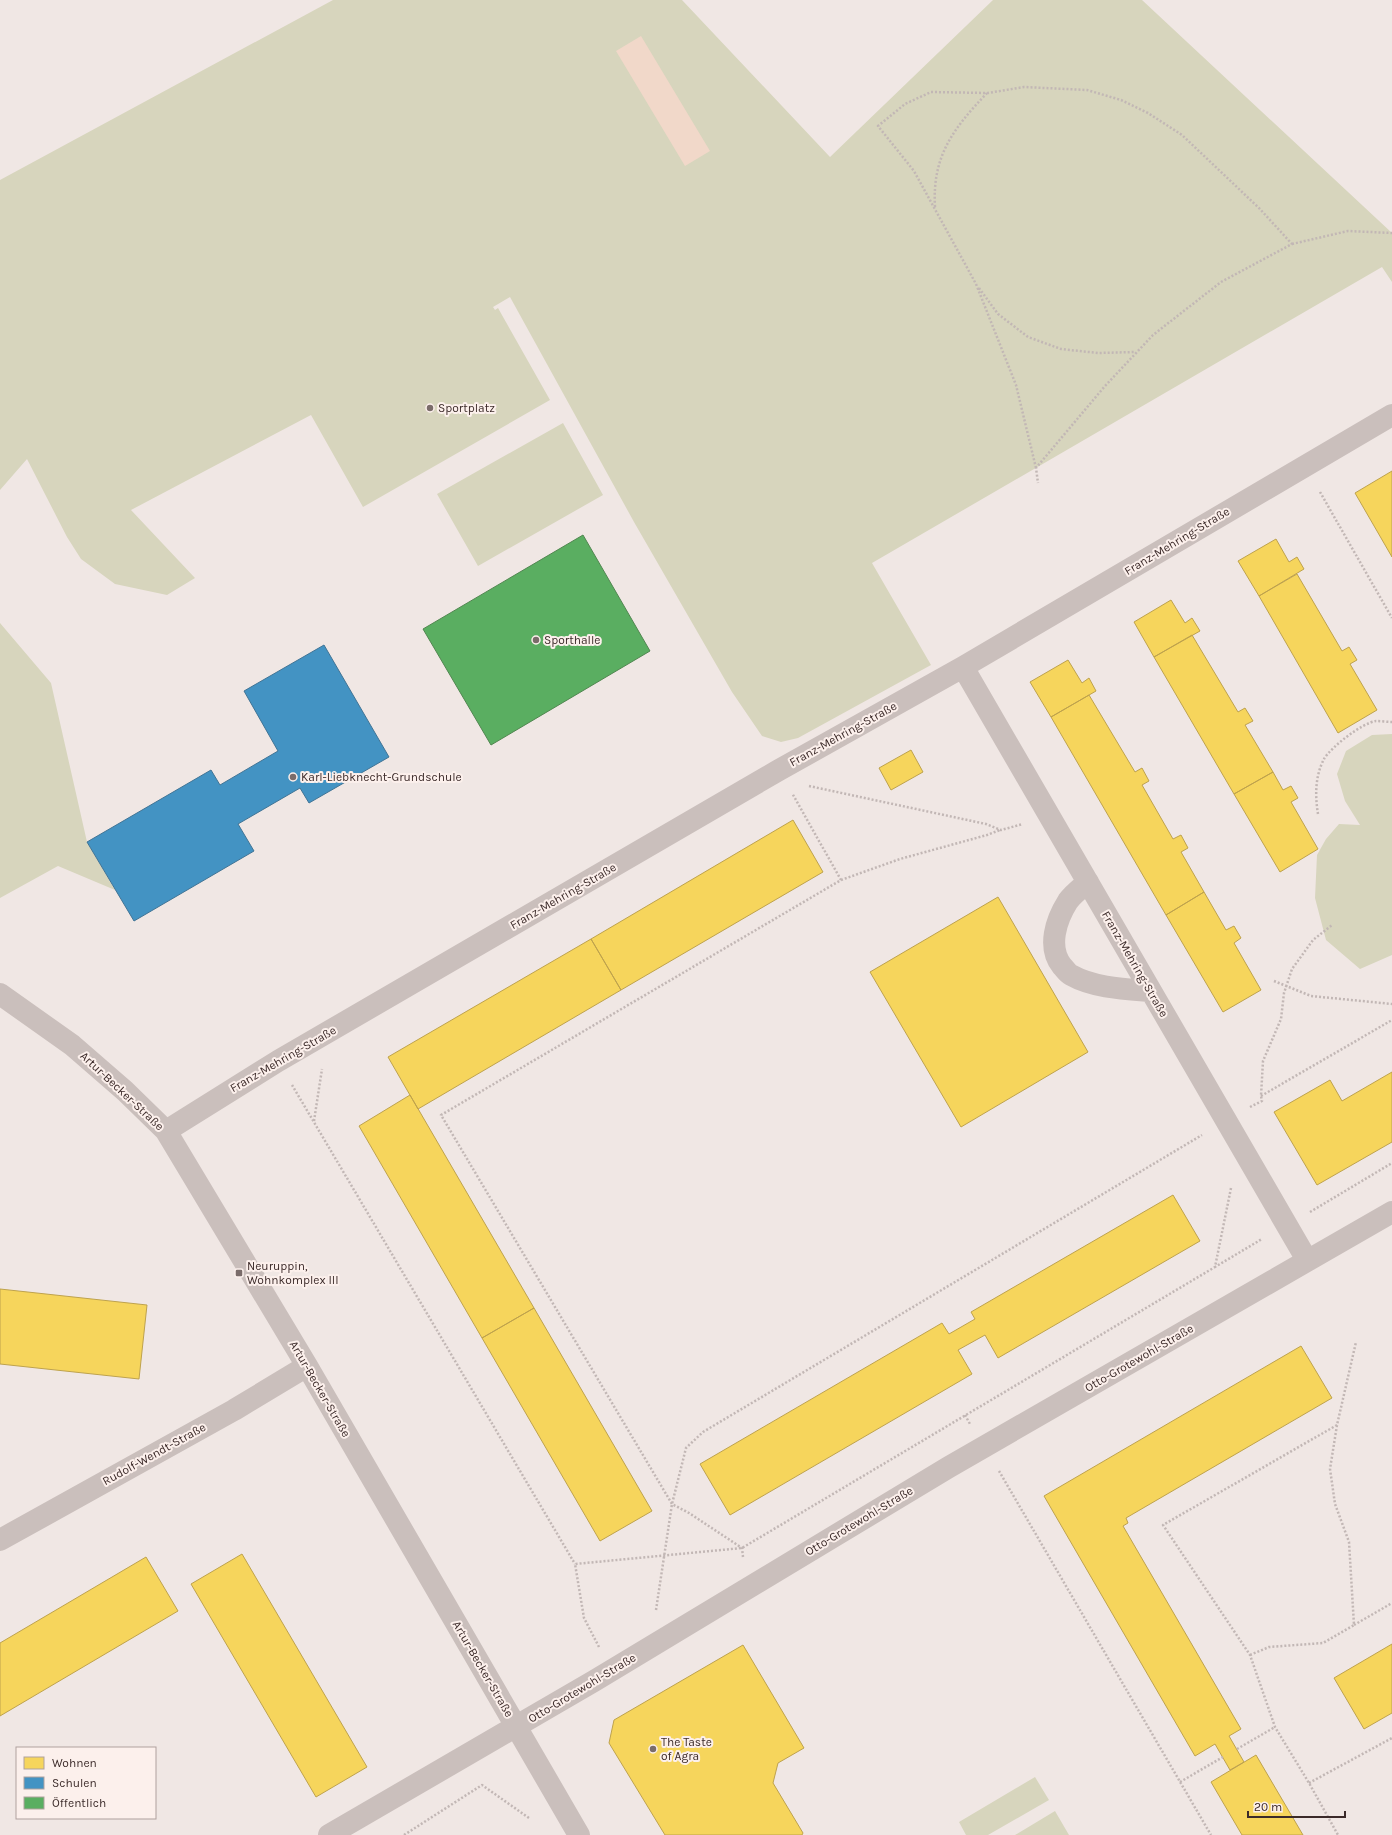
<svg xmlns="http://www.w3.org/2000/svg" width="1392" height="1835" font-family="Karla,sans-serif">
  <style>
    .green { fill: #d7d5bd }
    .sand { fill: #f1d8c9 }
    .homes { fill: #f6d55c; stroke: #bea24d }
    .schools { fill: #4393c3; stroke: #417495 }
    .public { fill: #5aae61; stroke: #518650 }
    .lines { fill: none; stroke-linecap: round; stroke-linejoin: round }
    .path { stroke: #c2b7b5; stroke-width: 2.5; stroke-dasharray: 2 2; stroke-linecap: butt }
    .minor { stroke: #cabfbc; stroke-width: 22 }
    .poi-dot { fill: #7a6c6a; stroke: #fcf0ec; stroke-width: 1.5 }
    .labels { text-anchor: middle; stroke-width: 4; stroke-linejoin: round; paint-order: stroke }
    .poi-label { font-size: 12px; fill: #3b2a29; stroke: #fcf0ec; text-anchor: start }
    .street-label { font-size: 12px; fill: #3b2a29; stroke: #fcf0ec }
  </style>
  <rect width="100%" height="100%" fill="#f0e7e4"/>
  <path class="green" d="M 333,0 L 682,0 L 830,157 L 993,0 L 1142,0 L 1392,233 L 1392,282 L 1382,267 L 872,563 L 931,665 L 798,738 L 781,742 L 762,736 L 732,692 L 634,522 L 510,297 L 493,307 L 495,310 L 498,308 L 550,400 L 363,507 L 311,415 L 131,510 L 195,578 L 167,595 L 115,584 L 81,559 L 67,537 L 27,459 L 0,490 L 0,180 Z
    M 563,423 L 603,495 L 478,566 L 437,494 Z
    M 0,623 L 51,683 L 87,842 L 115,890 L 58,866 L 0,898 Z
    M 1392,734 L 1392,955 L 1360,969 L 1326,940 L 1315,898 L 1317,855 L 1326,839 L 1339,824 L 1360,825 L 1345,801 L 1337,774 L 1346,751 L 1372,735 Z
    M 1035,1777 L 1049,1800 L 988,1835 L 966,1835 L 959,1822 Z
    M 1055,1811 L 1069,1835 L 1015,1835 Z"/>
  <path class="sand" d="M 641,36 L 710,151 L 685,166 L 616,51 Z"/>
  <path class="homes" d="M 1392,471 L 1392,557 L 1355,493 Z
    M 1276,539 L 1289,562 L 1297,557 L 1304,569 L 1259,596 L 1238,561 Z
    M 1297,574 L 1342,651 L 1349,647 L 1357,660 L 1350,664 L 1377,710 L 1338,733 L 1259,596 Z
    M 1171,600 L 1185,623 L 1192,618 L 1200,631 L 1154,657 L 1134,622 Z
    M 1192,635 L 1238,712 L 1245,708 L 1253,721 L 1245,725 L 1273,772 L 1234,794 L 1154,657 Z
    M 1068,660 L 1082,683 L 1089,678 L 1096,691 L 1051,717 L 1030,682 Z
    M 1089,695 L 1135,772 L 1142,768 L 1149,781 L 1142,785 L 1173,839 L 1181,835 L 1188,848 L 1181,852 L 1204,892 L 1166,915 L 1051,717 Z
    M 911,750 L 923,772 L 891,790 L 879,768 Z
    M 1273,772 L 1283,790 L 1291,786 L 1298,798 L 1291,802 L 1318,849 L 1280,872 L 1234,794 Z
    M 793,820 L 823,872 L 621,990 L 591,939 Z
    M 1204,892 L 1226,930 L 1234,926 L 1241,938 L 1234,943 L 1261,990 L 1223,1012 L 1166,915 Z
    M 998,897 L 1088,1052 L 961,1127 L 870,972 Z
    M 591,939 L 621,990 L 418,1109 L 388,1057 Z
    M 1392,1072 L 1392,1142 L 1317,1185 L 1274,1112 L 1330,1080 L 1342,1101 Z
    M 410,1095 L 534,1308 L 482,1338 L 359,1126 Z
    M 1173,1195 L 1200,1241 L 998,1358 L 985,1335 L 958,1350 L 972,1374 L 730,1515 L 700,1464 L 942,1323 L 949,1334 L 975,1319 L 971,1312 Z
    M 0,1289 L 147,1305 L 139,1379 L 0,1364 Z
    M 534,1308 L 652,1511 L 600,1541 L 482,1338 Z
    M 1301,1346 L 1332,1398 L 1126,1518 L 1128,1523 L 1123,1526 L 1241,1729 L 1229,1736 L 1244,1762 L 1230,1770 L 1215,1744 L 1195,1756 L 1044,1496 Z
    M 242,1554 L 367,1767 L 316,1797 L 191,1584 Z
    M 146,1557 L 178,1611 L 0,1716 L 0,1643 Z
    M 1392,1644 L 1392,1713 L 1364,1729 L 1334,1678 Z
    M 743,1645 L 804,1748 L 778,1763 L 773,1783 L 803,1833 L 802,1835 L 665,1835 L 609,1743 L 614,1720 Z
    M 1256,1755 L 1303,1835 L 1242,1835 L 1211,1782 Z"/>
  <path class="schools" d="M 324,645 L 389,757 L 309,803 L 300,788 L 238,824 L 254,851 L 134,921 L 87,842 L 211,770 L 220,785 L 278,751 L 244,691 Z"/>
  <path class="public" d="M 583,535 L 650,651 L 491,745 L 423,629 Z"/>
  <g class="lines">
    <path class="path" d="M 935,207 C 932,156 953,129 987,93
      M 1292,244 L 1348,231 L 1392,233
      M 979,288 L 998,314 L 1028,337 L 1061,349 L 1098,353 L 1135,352
      M 1036,468 L 1016,385 L 976,284 L 914,171 L 878,126 L 905,104 L 931,92 L 988,93 L 1024,87 L 1087,90 L 1121,100 L 1148,113 L 1182,135 L 1259,208 L 1292,244 L 1221,282 L 1153,335 L 1105,386 L 1036,468 L 1038,483
      M 1320,492 L 1392,618
      M 809,786 L 986,824 L 1001,830 L 1023,824
      M 1318,814 C 1315,796 1315,776 1324,759 C 1331,747 1362,723 1376,721 C 1381,721 1387,722 1392,722
      M 841,880 L 900,859 L 987,835 L 1000,830
      M 1274,981 L 1311,996 L 1392,1004
      M 292,1085 L 575,1564
      M 1261,1096 L 1392,1020
      M 1250,1107 L 1262,1101 L 1261,1096 L 1263,1061 L 1281,1019 L 1284,993 L 1292,969 L 1313,940 L 1332,925
      M 314,1121 L 322,1069
      M 1231,1188 L 1215,1267 L 1262,1239
      M 1310,1212 L 1392,1163
      M 965,1415 L 970,1424
      M 1337,1425 L 1163,1525 L 1250,1655 L 1275,1727 L 1309,1783 L 1338,1835
      M 999,1471 L 1211,1835
      M 743,1557 L 742,1548 L 689,1513 L 672,1504 L 441,1115 L 841,880 L 792,793
      M 656,1610 L 672,1504 L 686,1448 L 703,1432 L 1202,1135
      M 1354,1625 L 1392,1603
      M 599,1647 L 584,1618 L 575,1564 L 742,1548 L 1215,1267
      M 1250,1655 L 1269,1647 L 1323,1643 L 1354,1625 L 1349,1542 L 1335,1504 L 1330,1469 L 1337,1425 L 1356,1342
      M 1237,1749 L 1275,1727
      M 1180,1782 L 1223,1757
      M 1309,1783 L 1392,1738
      M 404,1835 L 482,1785 L 529,1818"/>
    <path class="minor" d="M 963,667 L 1307,1260
      M 1088,882 C 1081,888 1073,894 1068,901 C 1056,920 1047,947 1062,966 C 1065,969 1067,973 1071,975 C 1094,988 1125,989 1151,991
      M 0,994 L 72,1045 L 125,1091 L 166,1131 L 307,1366 L 579,1835
      M 166,1131 L 278,1061 L 779,770 L 963,667 L 1392,415
      M 0,1540 L 234,1410 L 307,1366
      M 329,1835 L 594,1681 L 949,1467 L 1392,1212"/>
  </g>
  <g class="poi-dot">
    <circle cx="430" cy="408" r="4"/>
    <circle cx="536" cy="640" r="4"/>
    <circle cx="293" cy="777" r="4"/>
    <rect x="235" y="1269" width="8" height="8" rx="2"/>
    <circle cx="653" cy="1749" r="4"/>
  </g>
  <g class="labels">
    <g class="poi-label">
      <text x="438" y="412">Sportplatz</text>
      <text x="544" y="644">Sporthalle</text>
      <text x="301" y="781">Karl-Liebknecht-Grundschule</text>
      <text x="247" y="1270">Neuruppin,<tspan x="247" dy="14">Wohnkomplex III</tspan></text>
      <text x="661" y="1746">The Taste<tspan x="661" dy="14">of Agra</tspan></text>
    </g>
    <g class="street-label">
      <text transform="translate(1177 541) rotate(-31)" y="4">Franz-Mehring-Straße</text>
      <text transform="translate(843 734) rotate(-29)" y="4">Franz-Mehring-Straße</text>
      <text transform="translate(563 896) rotate(-30)" y="4">Franz-Mehring-Straße</text>
      <text transform="translate(1135 964) rotate(60)" y="4">Franz-Mehring-Straße</text>
      <text transform="translate(283 1059) rotate(-30)" y="4">Franz-Mehring-Straße</text>
      <text transform="translate(122 1091) rotate(43)" y="4">Artur-Becker-Straße</text>
      <text transform="translate(1139 1358) rotate(-30)" y="4">Otto-Grotewohl-Straße</text>
      <text transform="translate(320 1389) rotate(60)" y="4">Artur-Becker-Straße</text>
      <text transform="translate(154 1454) rotate(-29)" y="4">Rudolf-Wendt-Straße</text>
      <text transform="translate(859 1521) rotate(-31)" y="4">Otto-Grotewohl-Straße</text>
      <text transform="translate(483 1669) rotate(60)" y="4">Artur-Becker-Straße</text>
      <text transform="translate(582 1688) rotate(-31)" y="4">Otto-Grotewohl-Straße</text>
    </g>
  </g>
  <rect x="16" y="1747" width="140" height="72" fill="#fcf0ec" stroke="#afa19e"/>
  <rect x="24" y="1757" width="20" height="12" fill="#f6d55c" stroke="#afa19e"/>
  <text x="52" y="1767" font-size="12" fill="#3b2a29">Wohnen</text>
  <rect x="24" y="1777" width="20" height="12" fill="#4393c3" stroke="#afa19e"/>
  <text x="52" y="1787" font-size="12" fill="#3b2a29">Schulen</text>
  <rect x="24" y="1797" width="20" height="12" fill="#5aae61" stroke="#afa19e"/>
  <text x="52" y="1807" font-size="12" fill="#3b2a29">Öffentlich</text>
  <path d="M1248 1811v6h97v-6" fill="none" stroke="#3b2a29" stroke-width="2"/>
  <text x="1254" y="1811" font-size="12" fill="#3b2a29" stroke="#fcf0ec" stroke-width="3" paint-order="stroke">20 m</text>
</svg>
